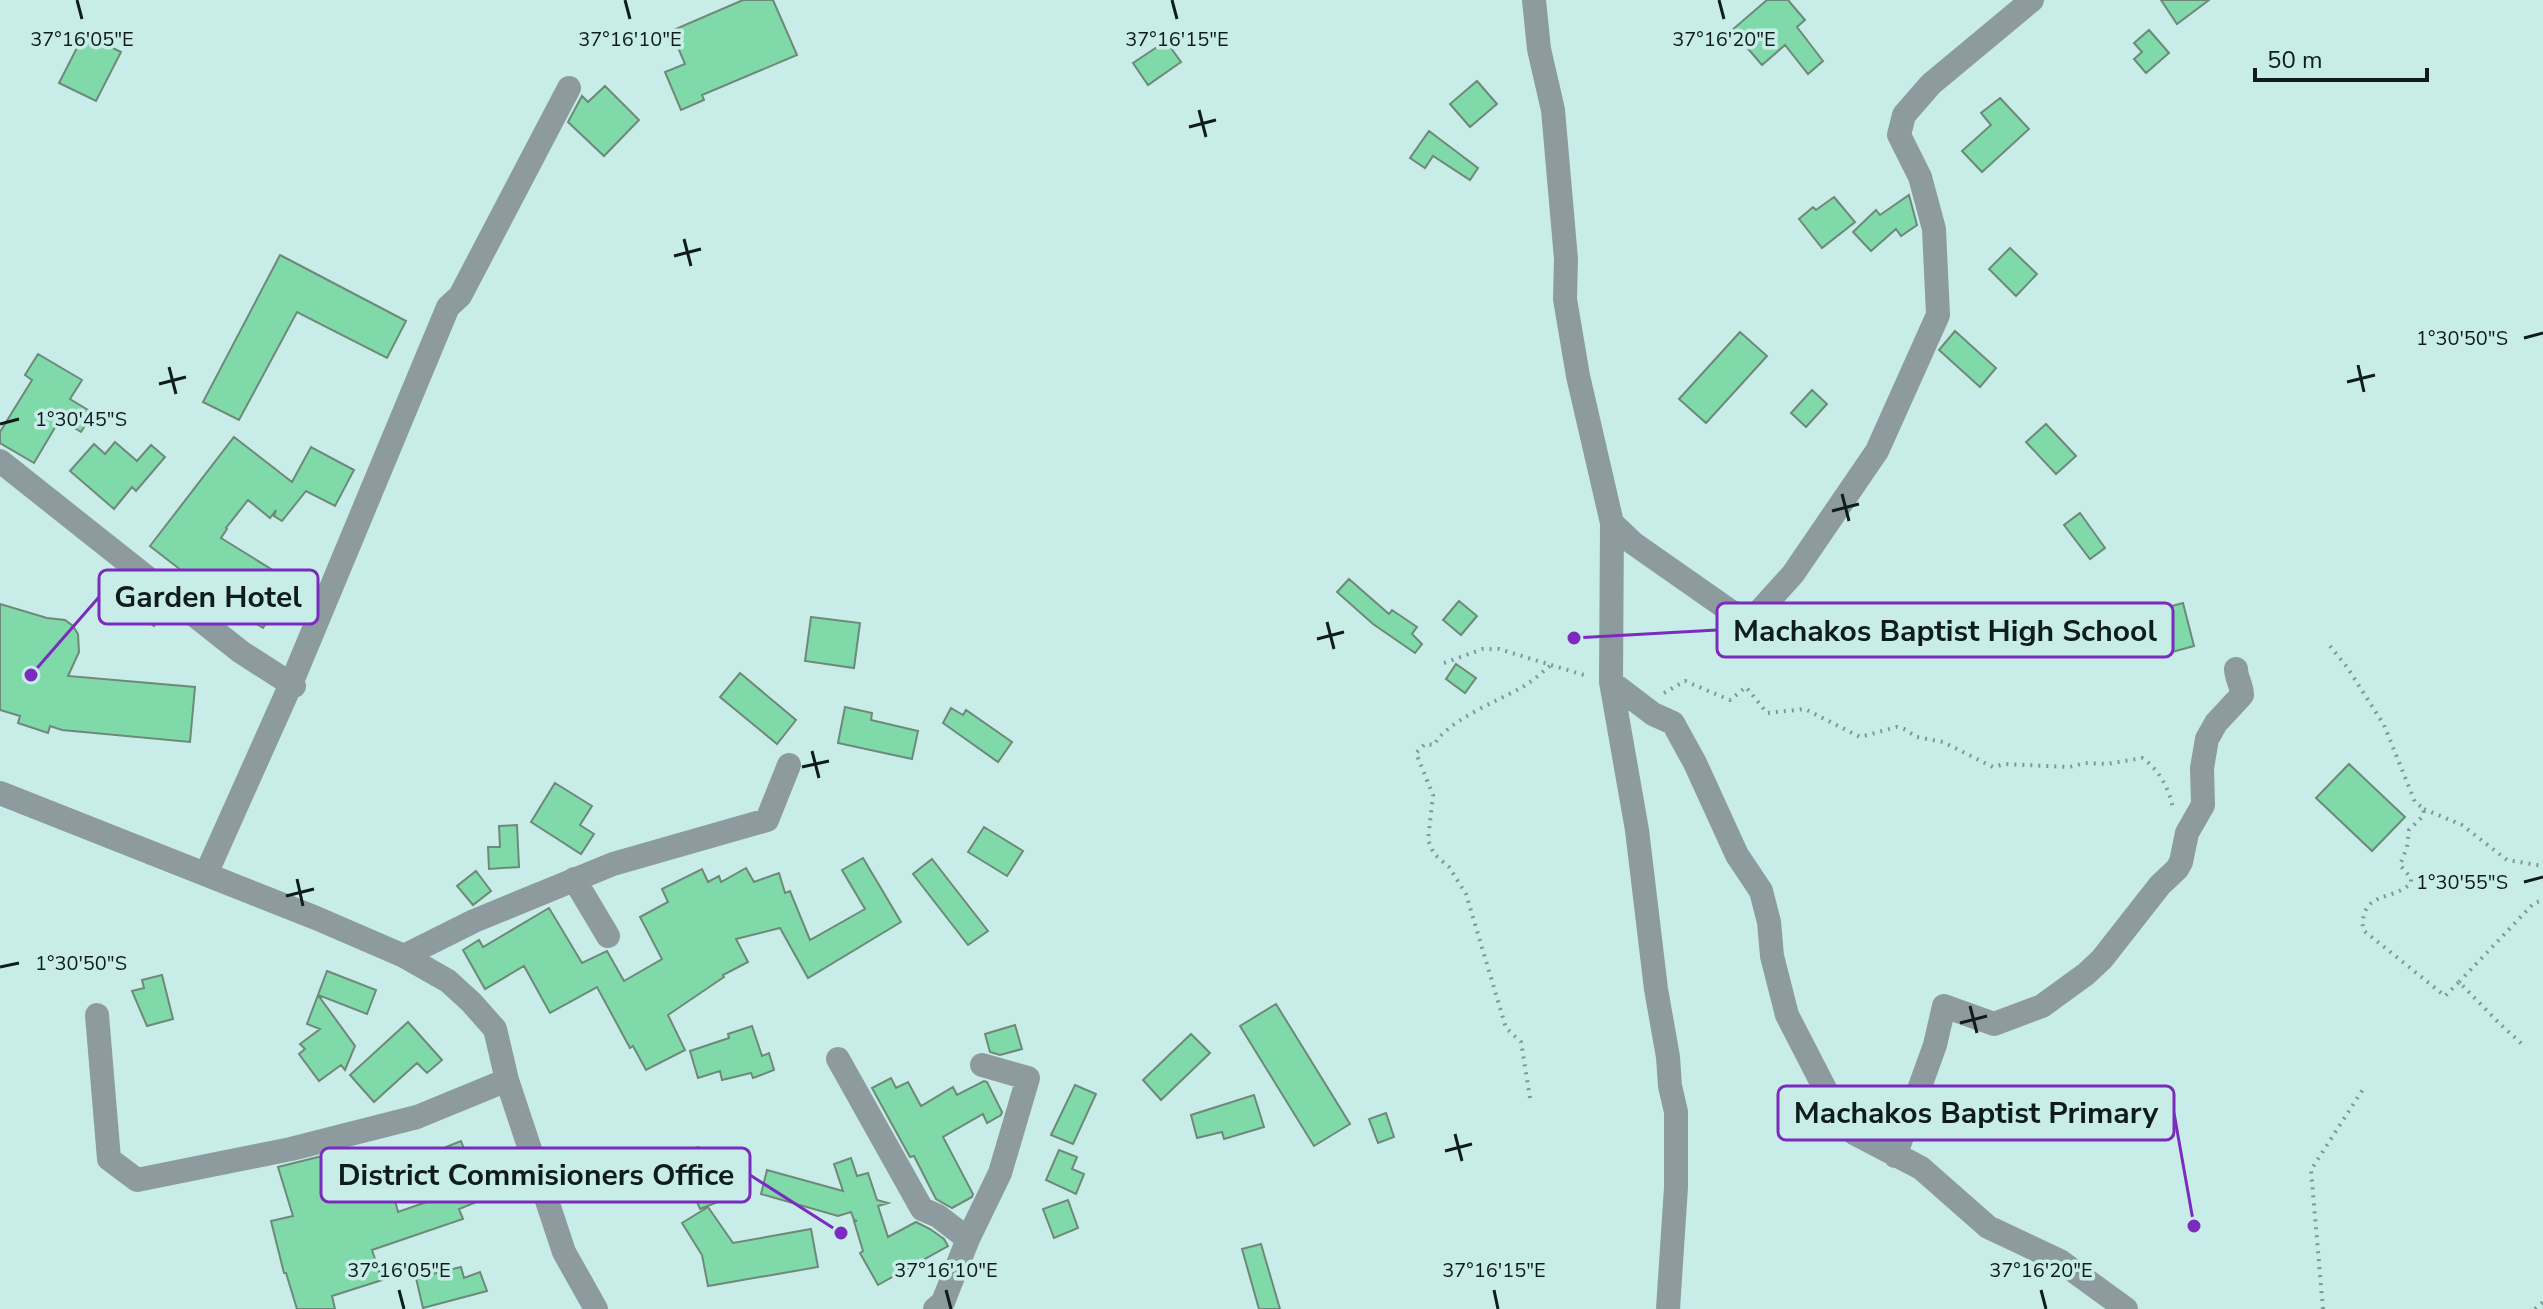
<svg xmlns="http://www.w3.org/2000/svg" width="2543" height="1309" font-family="'Nunito Sans',sans-serif">
  <style>
    .building { fill: #80d9a9; stroke: #6e8979; stroke-width: 2 }
    .lines { fill: none; stroke-linecap: round; stroke-linejoin: round }
    .path { stroke: #7d9896; stroke-width: 4; stroke-dasharray: 2 6; stroke-linecap: butt }
    .minor { stroke: #8d9b9f; stroke-width: 24 }
    .ticks { fill: none; stroke: #0e1c1b; stroke-width: 3 }
    .ticks-label { font-size: 20px; text-anchor: middle; fill: #0e1c1b; stroke: #c8ede9; stroke-width: 7; stroke-linejoin: round; paint-order: stroke }
    .leader { fill: none; stroke: #7b2cbf; stroke-width: 3 }
    .callout-dot { fill: #7b2cbf; stroke: #c8ede9; stroke-width: 3 }
    .callout { fill: #c8ede9; stroke: #7b2cbf; stroke-width: 3 }
    .callout-label { font-size: 30px; text-anchor: middle; font-weight: bold; fill: #0e1c1b }
  </style>
  <rect width="100%" height="100%" fill="#c8ede9"/>
  <path class="building" d="M 743,0 L 773,0 L 797,55 L 702,95 L 704,100 L 681,110 L 665,72 L 685,64 L 671,31 Z
    M 1767,0 L 1788,0 L 1805,20 L 1797,27 L 1823,61 L 1808,74 L 1785,45 L 1762,65 L 1732,30 Z
    M 2161,0 L 2209,0 L 2177,24 Z
    M 2149,30 L 2169,53 L 2146,73 L 2134,59 L 2142,52 L 2134,43 Z
    M 84,34 L 121,52 L 96,101 L 59,83 Z
    M 1166,41 L 1181,62 L 1148,85 L 1133,63 Z
    M 1477,81 L 1497,104 L 1470,127 L 1450,104 Z
    M 605,86 L 639,120 L 604,156 L 568,122 L 582,96 L 588,102 Z
    M 2000,98 L 2029,129 L 1982,172 L 1962,151 L 1991,125 L 1981,113 Z
    M 1429,131 L 1478,168 L 1470,180 L 1433,156 L 1425,168 L 1410,158 Z
    M 1909,195 L 1917,225 L 1901,236 L 1896,229 L 1871,251 L 1853,232 L 1876,210 L 1880,215 Z
    M 1834,197 L 1855,222 L 1822,248 L 1799,219 L 1813,207 L 1816,210 Z
    M 2010,248 L 2037,274 L 2016,296 L 1989,269 Z
    M 280,255 L 406,321 L 387,358 L 297,312 L 239,420 L 203,402 Z
    M 1955,331 L 1996,368 L 1980,387 L 1939,350 Z
    M 1740,332 L 1767,356 L 1706,423 L 1679,399 Z
    M 38,354 L 82,380 L 70,399 L 93,413 L 81,432 L 60,419 L 34,463 L 0,443 L 0,432 L 32,380 L 25,375 Z
    M 1812,390 L 1827,404 L 1806,427 L 1791,413 Z
    M 2046,424 L 2076,456 L 2056,474 L 2026,442 Z
    M 234,437 L 292,482 L 311,447 L 354,470 L 335,506 L 306,491 L 282,521 L 274,516 L 276,510 L 270,518 L 248,500 L 226,528 L 227,529 L 221,538 L 292,582 L 263,628 L 192,584 L 195,581 L 150,546 Z
    M 115,442 L 137,461 L 151,445 L 165,457 L 136,491 L 132,487 L 114,509 L 70,471 L 94,444 L 105,454 Z
    M 2080,513 L 2105,548 L 2090,559 L 2064,525 Z
    M 1349,579 L 1389,614 L 1392,610 L 1417,627 L 1412,634 L 1422,644 L 1415,653 L 1373,624 L 1337,592 Z
    M 150,599 L 164,610 L 154,626 L 139,615 Z
    M 1459,601 L 1477,616 L 1461,635 L 1443,620 Z
    M 2183,603 L 2194,646 L 2172,652 L 2161,609 Z
    M 0,604 L 47,618 L 65,620 L 73,626 L 78,634 L 79,652 L 68,676 L 195,687 L 190,742 L 62,730 L 50,726 L 48,733 L 18,723 L 20,716 L 0,710 Z
    M 811,617 L 860,623 L 854,668 L 805,661 Z
    M 1456,664 L 1476,678 L 1465,693 L 1446,679 Z
    M 740,673 L 796,720 L 777,744 L 720,697 Z
    M 845,707 L 872,713 L 871,720 L 918,731 L 912,759 L 838,743 Z
    M 951,708 L 963,715 L 966,710 L 1012,742 L 998,762 L 943,723 Z
    M 2349,764 L 2405,817 L 2372,851 L 2316,798 Z
    M 555,783 L 592,806 L 580,825 L 594,834 L 581,854 L 531,822 Z
    M 517,825 L 519,867 L 489,869 L 488,847 L 500,847 L 499,826 Z
    M 984,827 L 1023,851 L 1007,876 L 968,852 Z
    M 863,858 L 901,922 L 808,978 L 780,928 L 736,939 L 748,962 L 723,975 L 724,977 L 668,1015 L 685,1050 L 646,1070 L 633,1046 L 630,1048 L 597,987 L 550,1013 L 524,966 L 485,989 L 463,950 L 479,940 L 483,947 L 549,908 L 582,963 L 607,951 L 624,981 L 662,959 L 640,917 L 668,902 L 662,889 L 702,869 L 708,882 L 719,876 L 721,882 L 746,868 L 754,882 L 779,873 L 785,893 L 790,891 L 810,940 L 865,909 L 842,870 Z
    M 932,859 L 988,931 L 968,945 L 913,874 Z
    M 476,871 L 491,891 L 473,905 L 457,886 Z
    M 327,971 L 376,990 L 367,1014 L 318,995 Z
    M 162,975 L 173,1019 L 147,1026 L 132,991 L 144,988 L 142,980 Z
    M 318,995 L 355,1046 L 345,1070 L 341,1065 L 319,1081 L 299,1054 L 305,1049 L 300,1044 L 320,1029 L 307,1024 Z
    M 1276,1004 L 1350,1124 L 1314,1146 L 1240,1026 Z
    M 408,1022 L 442,1060 L 427,1073 L 417,1063 L 374,1102 L 350,1075 Z
    M 1015,1025 L 1022,1049 L 1000,1055 L 990,1052 L 985,1034 Z
    M 752,1026 L 762,1056 L 769,1053 L 774,1070 L 753,1078 L 751,1073 L 722,1080 L 720,1071 L 698,1078 L 690,1051 L 729,1038 L 728,1034 Z
    M 1191,1034 L 1210,1053 L 1161,1100 L 1143,1080 Z
    M 891,1078 L 896,1088 L 908,1082 L 921,1106 L 953,1087 L 957,1095 L 984,1081 L 987,1082 L 1002,1112 L 1001,1115 L 987,1123 L 983,1114 L 943,1137 L 973,1194 L 972,1197 L 952,1208 L 936,1199 L 914,1156 L 910,1157 L 872,1088 Z
    M 1075,1085 L 1096,1094 L 1073,1144 L 1051,1135 Z
    M 1254,1095 L 1264,1127 L 1224,1139 L 1222,1132 L 1197,1138 L 1191,1115 Z
    M 1386,1113 L 1394,1137 L 1378,1143 L 1369,1119 Z
    M 461,1141 L 484,1199 L 459,1209 L 463,1219 L 372,1250 L 382,1280 L 332,1296 L 335,1309 L 297,1309 L 286,1273 L 284,1273 L 271,1221 L 293,1216 L 278,1167 L 354,1148 L 361,1173 L 386,1166 L 398,1212 L 435,1199 L 423,1156 Z
    M 698,1147 L 711,1185 L 739,1174 L 746,1191 L 700,1209 L 686,1175 L 658,1185 L 646,1166 Z
    M 1059,1150 L 1077,1157 L 1072,1169 L 1084,1174 L 1076,1194 L 1046,1180 Z
    M 851,1158 L 857,1176 L 868,1173 L 877,1200 L 888,1203 L 878,1206 L 888,1237 L 916,1222 L 930,1229 L 944,1239 L 948,1246 L 878,1285 L 860,1253 L 863,1251 L 854,1221 L 857,1221 L 854,1220 L 851,1212 L 838,1216 L 761,1194 L 767,1170 L 843,1191 L 834,1164 Z
    M 1068,1200 L 1078,1228 L 1054,1238 L 1043,1209 Z
    M 708,1207 L 733,1243 L 811,1229 L 818,1267 L 708,1286 L 702,1255 L 682,1223 Z
    M 1261,1244 L 1280,1309 L 1259,1309 L 1242,1249 Z
    M 461,1267 L 464,1278 L 480,1272 L 487,1291 L 423,1308 L 416,1278 Z"/>
  <g class="lines">
    <path class="path" d="M 2330,646 L 2347,667 L 2384,725 L 2415,802 L 2424,809 L 2423,816 L 2409,830 L 2407,847 L 2400,865 L 2411,878 L 2411,883 C 2392,902 2360,890 2363,930 L 2445,996 L 2459,982 L 2501,1025 L 2522,1044
      M 1444,663 L 1483,649 L 1499,649 L 1587,676
      M 1664,693 L 1685,681 L 1730,700 L 1746,687 L 1767,713 L 1805,709 L 1860,737 L 1897,727 L 1904,729 L 1917,737 L 1943,742 L 1993,767 L 2004,764 L 2070,767 L 2085,763 L 2107,764 L 2142,758 C 2159,769 2169,789 2173,808
      M 2424,809 L 2462,825 L 2507,860 L 2543,866
      M 2459,982 L 2534,903 L 2543,900
      M 1530,1098 L 1521,1042 L 1506,1028 L 1466,894 L 1449,867 L 1434,854 L 1428,840 L 1433,795 L 1416,753 L 1425,744 L 1434,745 C 1447,721 1495,702 1519,689 C 1531,683 1541,673 1551,665
      M 2323,1309 L 2311,1170 L 2365,1086
      M 2535,1309 L 2543,1302"/>
    <path class="minor" d="M 1534,0 L 1539,49 L 1553,110 L 1566,259 L 1565,299 L 1578,376 L 1612,523 L 1611,682 L 1637,830 L 1656,989 L 1668,1057 L 1670,1086 L 1676,1112 L 1676,1187 L 1668,1309
      M 0,461 L 241,652 L 294,686
      M 1612,523 L 1633,543 L 1733,613 L 1755,616 L 1793,574 L 1877,451 L 1938,315 L 1934,229 L 1920,177 L 1899,135 L 1904,115 L 1931,84 L 2032,0
      M 1611,682 L 1653,714 L 1673,723 L 1695,763 L 1737,855 L 1761,891 L 1769,922 L 1772,956 L 1787,1015 L 1840,1118 L 1854,1133 L 1921,1168 L 1988,1227 L 2060,1261 L 2126,1309
      M 0,793 L 316,918 L 404,956 L 448,981 L 471,1002 L 495,1029 L 507,1080 L 564,1252 L 596,1309
      M 206,874 L 291,684 L 448,307 L 460,296 L 569,88
      M 574,879 L 608,936
      M 404,956 L 474,921 L 613,864 L 767,820 L 789,765
      M 97,1015 L 109,1159 L 137,1180 L 291,1149 L 417,1117 L 507,1080
      M 838,1059 L 922,1209 L 938,1216 L 968,1239
      M 1895,1156 L 1935,1045 L 1944,1006 L 1994,1024 L 2042,1006 L 2086,974 L 2102,959 L 2160,885 L 2177,869 L 2181,862 L 2187,833 L 2203,805 L 2202,768 L 2207,739 L 2216,723 L 2242,695 C 2242,685 2236,678 2236,669
      M 935,1309 L 943,1302 L 968,1239 L 1000,1173 L 1028,1078 L 982,1065"/>
  </g>
  <path class="ticks" d="M 77,0 L 82,19M 625,0 L 630,19M 1172,0 L 1177,19M 1719,0 L 1724,19M 1199,110 L 1206,137M 1189,127 L 1216,120M 684,239 L 691,266M 674,256 L 701,249M 2524,338 L 2543,333M 2358,365 L 2364,392M 169,367 L 176,394M 2347,382 L 2375,375M 159,384 L 186,377M 0,424 L 19,419M 1842,494 L 1849,521M 1832,511 L 1859,504M 1327,622 L 1334,649M 1317,639 L 1344,632M 812,751 L 819,778M 802,767 L 829,761M 297,879 L 303,906M 2524,882 L 2543,877M 286,896 L 314,889M 0,967 L 19,963M 1970,1006 L 1977,1033M 1960,1023 L 1987,1016M 1455,1134 L 1462,1161M 1445,1151 L 1472,1144M 399,1290 L 404,1309M 946,1290 L 951,1309M 1494,1290 L 1498,1309M 2041,1290 L 2046,1309"/>
  <g class="ticks-label">
    <text x="82" y="46">37°16'05"E</text>
    <text x="630" y="46">37°16'10"E</text>
    <text x="1177" y="46">37°16'15"E</text>
    <text x="1724" y="46">37°16'20"E</text>
    <text x="2462" y="345">1°30'50"S</text>
    <text x="81" y="426">1°30'45"S</text>
    <text x="2462" y="889">1°30'55"S</text>
    <text x="81" y="970">1°30'50"S</text>
    <text x="399" y="1277">37°16'05"E</text>
    <text x="946" y="1277">37°16'10"E</text>
    <text x="1494" y="1277">37°16'15"E</text>
    <text x="2041" y="1277">37°16'20"E</text>
  </g>
  <path class="leader" d="M31 675L99 597M1574 638L1717 630M2194 1226L2174 1113M841 1233L750 1175"/>
  <g class="callout-dot">
    <circle cx="31" cy="675" r="8"/>
    <circle cx="1574" cy="638" r="8"/>
    <circle cx="2194" cy="1226" r="8"/>
    <circle cx="841" cy="1233" r="8"/>
  </g>
  <g class="callout">
    <rect x="99" y="570" width="219" height="54" rx="8"/>
    <rect x="1717" y="603" width="456" height="54" rx="8"/>
    <rect x="1778" y="1086" width="396" height="54" rx="8"/>
    <rect x="321" y="1148" width="429" height="54" rx="8"/>
  </g>
  <g class="callout-label">
    <text x="208" y="607">Garden Hotel</text>
    <text x="1945" y="641">Machakos Baptist High School</text>
    <text x="1976" y="1123">Machakos Baptist Primary</text>
    <text x="536" y="1185">District Commisioners Office</text>
  </g>
  <path d="M2255 68v12h172v-12" fill="none" stroke="#0e1c1b" stroke-width="4"/>
  <text x="2267" y="68" font-size="24" fill="#0e1c1b" stroke="#c8ede9" stroke-width="6" paint-order="stroke">50 m</text>
</svg>
